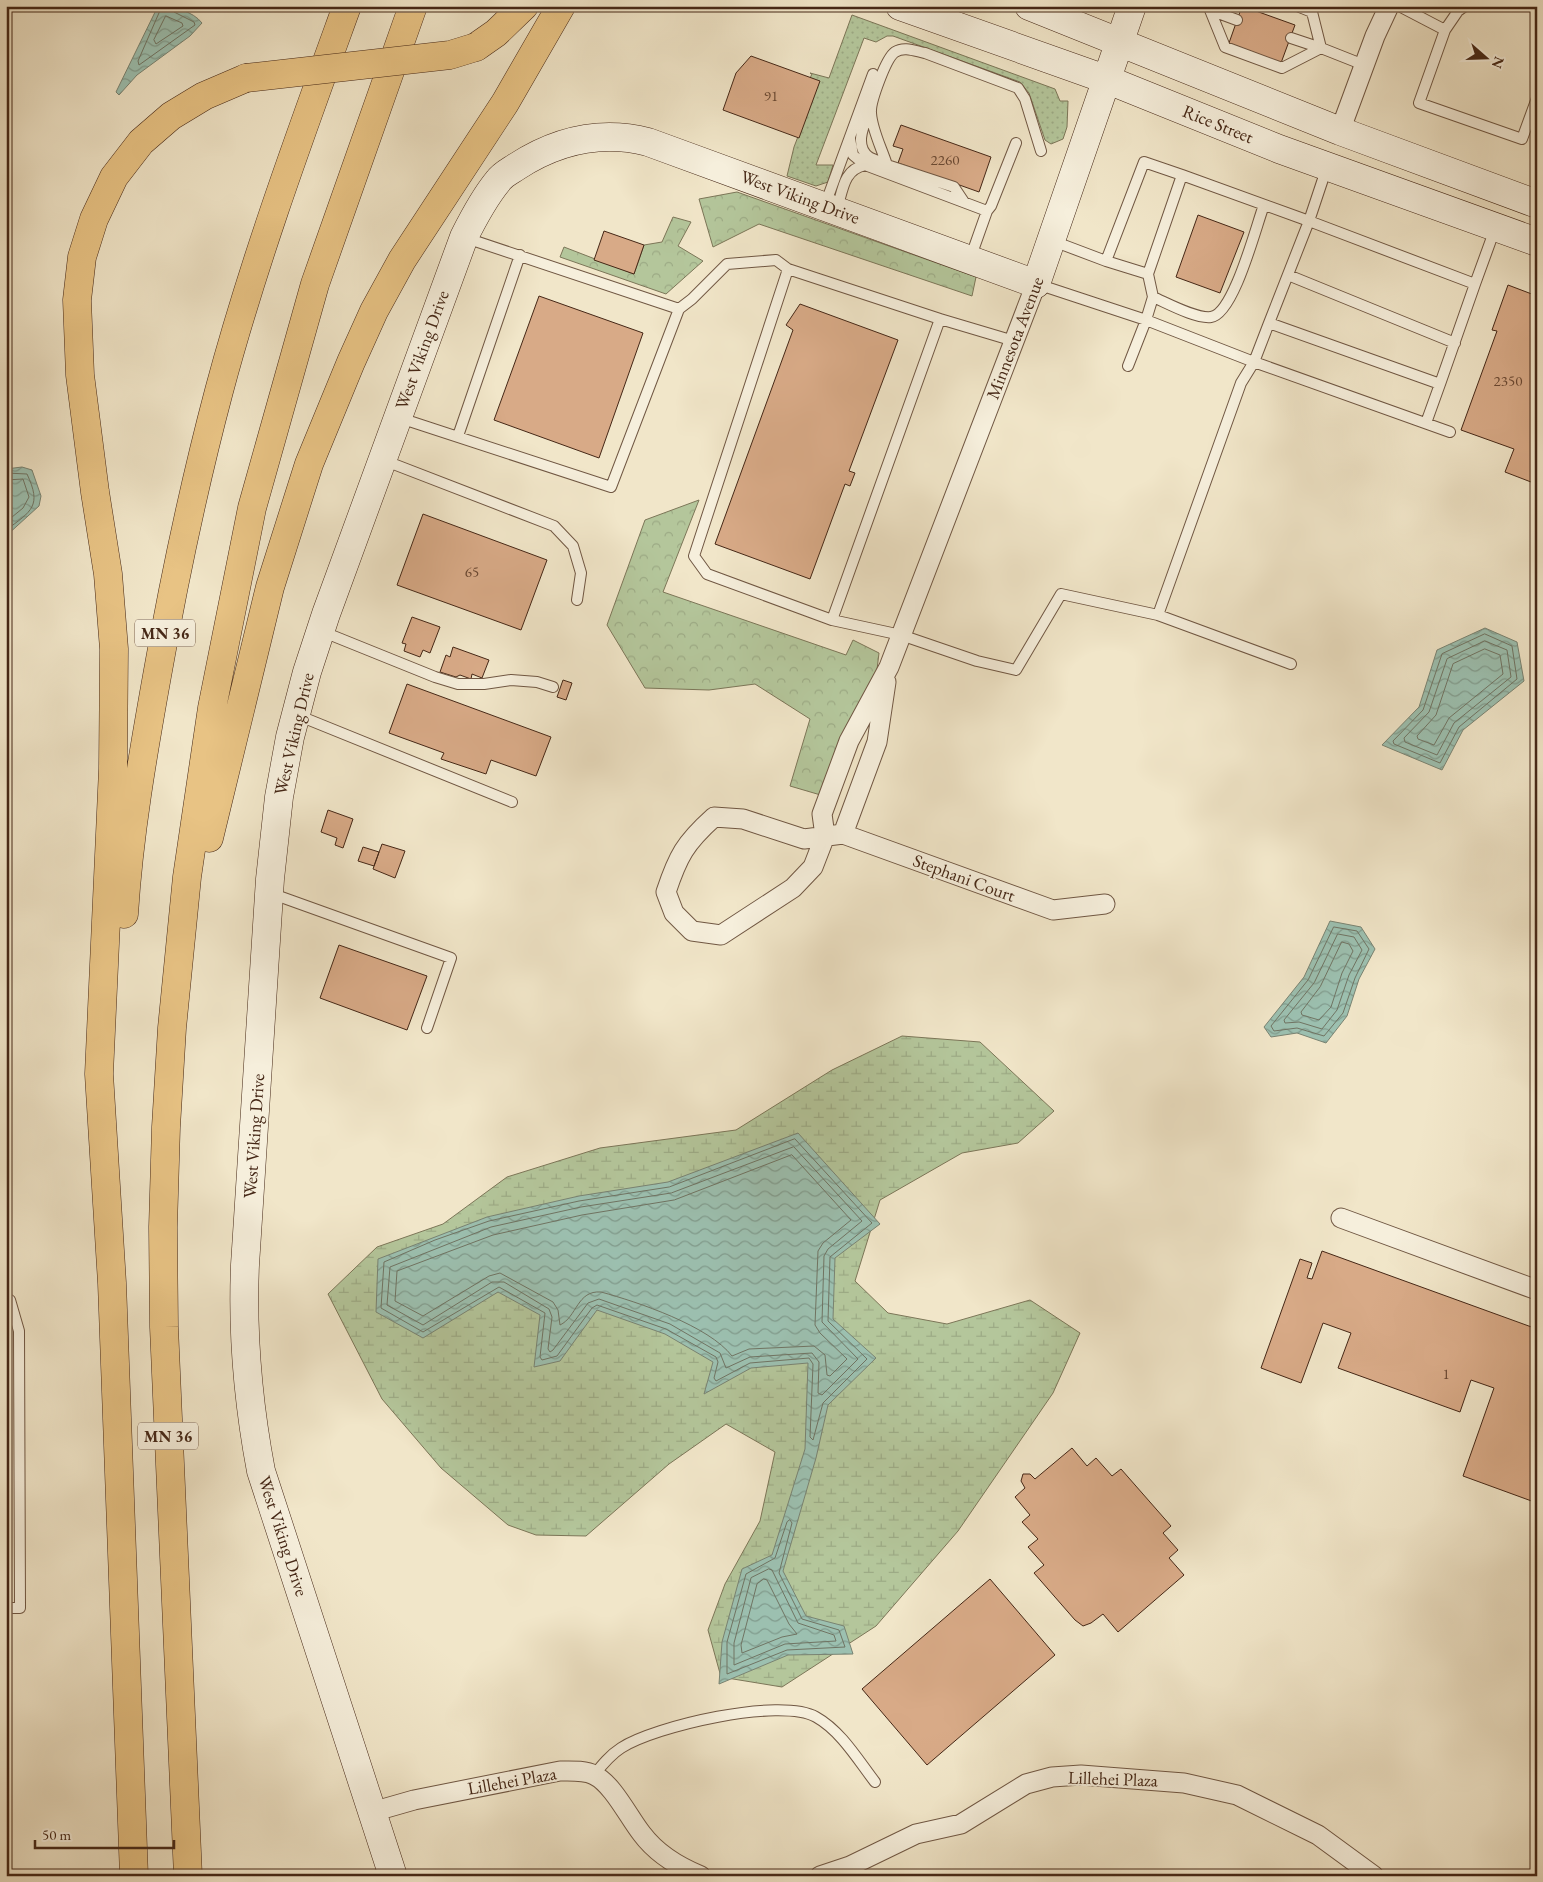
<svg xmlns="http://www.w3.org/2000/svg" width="1543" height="1882" font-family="'EB Garamond',serif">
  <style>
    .grass { fill: url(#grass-dots); stroke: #7c7658 }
    .forest { fill: url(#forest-crowns); stroke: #7c7658 }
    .wetland { fill: url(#wetland-marsh); stroke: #7c7658 }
    .water { fill: url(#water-waves); stroke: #798372 }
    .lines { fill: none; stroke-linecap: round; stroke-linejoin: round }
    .shore { stroke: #707463; stroke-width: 1 }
    .building { fill: #d8aa87; stroke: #452716 }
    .lane-casing { stroke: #705743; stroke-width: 12 }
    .street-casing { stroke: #705743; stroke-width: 21 }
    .secondary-casing { stroke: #452716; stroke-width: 29 }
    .highway-casing { stroke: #452716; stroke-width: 29 }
    .lane { stroke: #f6efdc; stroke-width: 10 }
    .street { stroke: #f6efdc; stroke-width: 19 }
    .secondary { stroke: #f6efdc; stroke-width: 28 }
    .highway { stroke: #e8c384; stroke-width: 28 }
    .highway-bridge-casing { stroke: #452716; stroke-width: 29; stroke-linecap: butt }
    .highway-bridge { stroke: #e8c384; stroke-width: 28 }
    .labels { text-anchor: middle; stroke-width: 4; stroke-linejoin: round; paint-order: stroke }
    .number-label { font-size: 15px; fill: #6a4832 }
    .shield { fill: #f6efdc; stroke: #7a6351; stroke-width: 1 }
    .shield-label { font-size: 16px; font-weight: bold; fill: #452716 }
    .street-label { font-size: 18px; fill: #452716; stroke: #f6efdc }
  </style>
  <defs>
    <pattern id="grass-dots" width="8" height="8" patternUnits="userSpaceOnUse" patternTransform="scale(1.25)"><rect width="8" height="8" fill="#b4c69b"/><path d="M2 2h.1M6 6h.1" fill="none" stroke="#9caa85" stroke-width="1.8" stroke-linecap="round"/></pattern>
    <pattern id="forest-crowns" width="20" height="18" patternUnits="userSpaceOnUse" patternTransform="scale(1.25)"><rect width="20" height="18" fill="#b4c69b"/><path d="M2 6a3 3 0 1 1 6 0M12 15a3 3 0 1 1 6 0" fill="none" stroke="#9caa85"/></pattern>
    <pattern id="wetland-marsh" width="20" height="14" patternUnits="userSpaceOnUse" patternTransform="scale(1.25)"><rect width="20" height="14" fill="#b4c69b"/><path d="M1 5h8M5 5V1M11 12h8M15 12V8" fill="none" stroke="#9caa85"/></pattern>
    <pattern id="water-waves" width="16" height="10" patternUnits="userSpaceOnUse" patternTransform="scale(1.25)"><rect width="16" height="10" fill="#9cc0b0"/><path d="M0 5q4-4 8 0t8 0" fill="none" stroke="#819c8e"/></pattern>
  </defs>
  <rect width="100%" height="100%" fill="#f1e6c9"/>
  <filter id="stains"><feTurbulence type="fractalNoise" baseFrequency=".004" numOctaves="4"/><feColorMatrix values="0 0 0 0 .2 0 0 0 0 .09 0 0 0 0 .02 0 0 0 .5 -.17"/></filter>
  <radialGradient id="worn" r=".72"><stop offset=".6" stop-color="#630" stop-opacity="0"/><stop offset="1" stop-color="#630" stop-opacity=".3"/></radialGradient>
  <path class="grass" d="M 852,15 L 1055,89 L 1060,101 L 1068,101 L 1067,127 L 1063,139 L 1051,144 L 1045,140 L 1029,93 L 1020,82 L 893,36 L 887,36 L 876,42 L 864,38 L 816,165 L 833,165 L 828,182 L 816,186 L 787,176 L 794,147 L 819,82 L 810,78 L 812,74 L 810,73 L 829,78 Z"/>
  <path class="forest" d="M 737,192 L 976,277 L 972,296 L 759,224 L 713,247 L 699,199 Z
    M 673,217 L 691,222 L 678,246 L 703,261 L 666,294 L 560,257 L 564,247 L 634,274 L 644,245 L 662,242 Z
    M 699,500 L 663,592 L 846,655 L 853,640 L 879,653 L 876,678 L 824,796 L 790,786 L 810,719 L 755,684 L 709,690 L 645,688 L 607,625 L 645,520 Z"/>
  <path class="wetland" d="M 902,1036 L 980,1042 L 1054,1111 L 1018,1143 L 962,1153 L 880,1200 L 855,1281 L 888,1313 L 947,1324 L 1030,1300 L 1080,1333 L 1053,1393 L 958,1531 L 876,1626 L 782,1687 L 721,1677 L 708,1630 L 725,1584 L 760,1521 L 775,1452 L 726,1424 L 669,1464 L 586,1536 L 536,1535 L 508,1525 L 441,1468 L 382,1399 L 328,1294 L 377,1247 L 443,1224 L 507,1177 L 600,1148 L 736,1130 L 832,1070 Z"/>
  <path class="water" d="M 158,6 C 172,6 193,11 202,23 L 190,36 L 137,75 L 119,95 L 116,92 Z
    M 22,467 L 32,470 L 41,496 L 39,506 L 6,536 L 6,469 Z
    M 1485,628 L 1517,642 L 1524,681 L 1463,730 L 1442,770 L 1382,745 L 1419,707 L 1437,650 Z
    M 1330,921 L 1361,927 L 1375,949 L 1359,979 L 1347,1016 L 1326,1043 L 1297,1033 L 1271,1037 L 1264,1027 L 1304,977 Z
    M 798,1133 L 880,1224 L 835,1258 L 833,1319 L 876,1358 L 828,1405 L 816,1458 L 783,1571 L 806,1616 L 844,1626 L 853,1654 L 788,1655 L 719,1684 L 722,1642 L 742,1569 L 772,1555 L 805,1449 L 808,1363 L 751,1368 L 704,1394 L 713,1362 L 665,1334 L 597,1310 L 560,1361 L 534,1367 L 540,1315 L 498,1292 L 423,1338 L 376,1312 L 378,1259 L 487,1217 L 579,1196 L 668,1182 Z"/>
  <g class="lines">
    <path class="shore" d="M 162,6 L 138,61 L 139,65 L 195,25 L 194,22 L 174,12 L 172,6
      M 166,16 L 182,23 L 183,26 L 156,44 L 154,40 Z
      M 6,473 L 27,474 C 42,506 32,511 6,530
      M 6,480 L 23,479 L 29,497 L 23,508 L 6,522
      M 1485,634 L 1512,646 L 1517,679 L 1459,727 L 1440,763 L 1394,744 L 1393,741 L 1423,710 L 1442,654 Z
      M 1485,641 L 1507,650 L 1511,677 L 1454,723 L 1437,755 L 1405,742 L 1404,738 L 1429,712 L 1447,659 Z
      M 1485,649 L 1500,655 L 1503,674 L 1449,718 L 1434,745 L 1418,739 L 1417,736 L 1436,715 L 1453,664 Z
      M 1334,927 L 1357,931 L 1369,949 L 1355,978 L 1343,1013 L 1324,1036 L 1297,1028 L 1274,1031 L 1271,1026 L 1308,980 Z
      M 1338,934 L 1354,937 L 1362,950 L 1349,975 L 1337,1010 L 1322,1029 L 1299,1022 L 1285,1023 L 1284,1020 L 1314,983 Z
      M 1342,942 L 1349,944 L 1353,951 L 1342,973 L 1331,1007 L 1319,1020 L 1302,1015 L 1301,1012 L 1320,987 Z
      M 795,1139 L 872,1223 L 830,1257 L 828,1321 L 867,1359 L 823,1403 L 813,1440 L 810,1437 L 813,1364 L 809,1358 L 750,1363 L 716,1381 L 714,1378 L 718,1362 L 716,1357 L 666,1329 L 597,1305 L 592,1308 L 557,1356 L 542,1360 L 540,1357 L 545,1313 L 499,1287 L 423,1332 L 381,1308 L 384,1262 L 435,1240 L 489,1221 L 579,1201 L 669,1187 Z
      M 794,1147 L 862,1221 L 828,1249 L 824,1256 L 822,1322 L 858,1359 L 822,1395 L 818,1393 L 819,1362 L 812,1353 L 750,1357 L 726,1368 L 720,1353 L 670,1324 L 599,1299 L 588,1303 L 553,1350 L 550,1352 L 548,1349 L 552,1317 L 549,1309 L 504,1282 L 492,1282 L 423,1325 L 387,1305 L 390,1267 L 491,1227 L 581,1207 L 671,1193 Z
      M 792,1155 L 851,1220 L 823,1243 L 818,1251 L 815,1325 L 820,1333 L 847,1359 L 830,1376 L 827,1375 L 825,1355 L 814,1346 L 749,1349 L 732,1356 C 709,1326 638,1302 601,1292 C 577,1290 577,1317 560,1325 L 558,1310 L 553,1302 L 500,1273 L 489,1276 L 423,1316 L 395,1301 L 397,1271 L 493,1235 L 582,1215 L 674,1200 Z
      M 790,1520 L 792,1523 L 779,1573 L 802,1619 L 839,1630 L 845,1647 L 787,1650 L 727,1674 L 727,1642 L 746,1574 L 775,1558 L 787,1522 Z
      M 769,1569 L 772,1570 L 798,1623 L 834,1635 L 836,1641 L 785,1644 L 734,1665 L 734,1643 L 751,1578 Z
      M 764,1579 L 767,1580 L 789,1624 L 797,1634 L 782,1637 L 742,1653 L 741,1645 L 757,1584 Z"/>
  </g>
  <path class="building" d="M 1242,6 L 1295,25 L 1281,63 L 1229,43 Z
    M 751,56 L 820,81 L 799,138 L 723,110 L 736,73 Z
    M 901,125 L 991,157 L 979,192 L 898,163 L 903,149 L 893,146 Z
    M 1198,215 L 1244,232 L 1220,293 L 1176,277 Z
    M 604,231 L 644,245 L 634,274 L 594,260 Z
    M 1508,285 L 1537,296 L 1537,464 L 1531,482 L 1505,472 L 1514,449 L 1461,430 L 1497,331 L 1492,330 Z
    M 539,296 L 643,333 L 599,458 L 494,420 Z
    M 800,304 L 898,340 L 849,471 L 855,473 L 850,486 L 845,484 L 810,579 L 715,544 L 793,330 L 786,325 Z
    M 423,514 L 547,560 L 521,630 L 397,585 Z
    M 412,617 L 440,627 L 430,653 L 423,650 L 420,657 L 404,651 L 406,644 L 402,643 Z
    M 453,647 L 489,660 L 482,678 L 472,674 L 471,679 L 460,675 L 456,677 L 440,672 L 446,655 L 450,657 Z
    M 563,680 L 572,683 L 566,700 L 557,697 Z
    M 407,684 L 551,737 L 536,776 L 491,760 L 486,774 L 441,759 L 444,753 L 389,733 Z
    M 328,810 L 353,819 L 343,848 L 335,845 L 337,838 L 321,832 Z
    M 382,844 L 405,851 L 395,878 L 373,869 Z
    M 363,847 L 379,852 L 374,866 L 358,861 Z
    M 339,945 L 427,976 L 407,1030 L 320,998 Z
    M 1322,1251 L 1537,1329 L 1537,1503 L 1463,1476 L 1494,1388 L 1471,1380 L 1460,1412 L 1338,1368 L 1351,1333 L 1323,1323 L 1301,1383 L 1261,1368 L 1300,1259 L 1312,1263 L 1307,1278 L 1312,1279 Z
    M 1072,1448 L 1087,1466 L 1096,1458 L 1112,1476 L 1121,1469 L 1171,1526 L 1163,1533 L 1178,1550 L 1169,1558 L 1184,1575 L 1118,1632 L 1103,1614 L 1091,1623 L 1083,1626 L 1075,1620 L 1034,1573 L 1044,1565 L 1028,1547 L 1038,1539 L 1022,1522 L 1030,1515 L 1015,1497 L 1025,1488 L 1021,1481 L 1023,1474 L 1030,1474 L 1035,1479 Z
    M 990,1579 L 1055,1655 L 927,1765 L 862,1689 Z"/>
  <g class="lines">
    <defs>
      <path id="lane" d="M 1297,6 L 1312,12 L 1321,48 L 1364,65
        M 1399,6 L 1445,30 L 1419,103 L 1522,139 L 1537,98
        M 1210,7 L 1210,10 L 1237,20
        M 1210,10 L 1225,47 L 1282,68 L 1321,48
        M 1445,30 L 1458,11 L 1465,6
        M 1291,38 L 1321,48
        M 870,109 C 865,123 853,145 869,157 C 874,160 882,162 887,165
        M 850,139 L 853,155 L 865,165 L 987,211
        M 1327,167 L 1309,221 L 1475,284 L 1495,229
        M 964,202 L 954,187 L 887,165 C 882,149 872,130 871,113 C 870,102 886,58 895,52 C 904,46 915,51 925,53 L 1018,88 L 1025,99 L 1041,151
        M 825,205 L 873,74
        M 837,209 C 843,190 843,170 865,165
        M 466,238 L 679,309
        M 1053,241 L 1106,261 L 1144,162 L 1182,175
        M 970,259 L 987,211 L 991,206 L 1016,143
        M 1106,261 L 1148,274
        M 788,269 L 694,556 L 707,574 L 832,620
        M 1288,275 L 1455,343
        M 1037,284 L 1146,320 L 1254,362 L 1241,383 L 1158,615
        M 1153,297 C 1167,303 1196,319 1211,317 C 1234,314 1256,226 1264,205
        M 1014,341 L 940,319 L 832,620 L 901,635 L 977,661 L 1016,670 L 1061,594 L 1158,615 L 1291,664
        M 1128,366 L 1146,320 L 1153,297 L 1148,274 L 1182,175 L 1309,221 L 1269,323
        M 400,418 L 611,487 L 679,309 L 692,299 L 727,264 L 776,260 L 788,269 L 940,319
        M 1426,423 L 1440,384
        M 1450,432 L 1254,362 L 1269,323 L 1440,384 L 1475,284
        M 458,436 L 520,255
        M 383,460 L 554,526 L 573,546 L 581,573 L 577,600
        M 321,631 L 435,677 L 458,684 L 484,684 L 511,680 L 537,682 L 553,687
        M 297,715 L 512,802
        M 270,893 L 451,958 L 427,1028
        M 6,1298 L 10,1300 L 19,1331 L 20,1608 L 6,1608
        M 594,1775 C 602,1765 610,1755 621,1748 C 655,1726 780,1697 816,1717 C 841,1731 858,1760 875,1782"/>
      <path id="street" d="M 1340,131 L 1375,36 L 1389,6
        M 1036,284 L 889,667 L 849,741 L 822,814 L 825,836 L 813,867 L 793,888 L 721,935 L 692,931 L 674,913 L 666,892 C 678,856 685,843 714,817 L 743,819 L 804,839 L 843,834 L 1053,910 L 1105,904
        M 843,834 L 877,742 L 886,682
        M 1341,1218 L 1537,1290
        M 372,1812 L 414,1800 L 560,1771 C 570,1771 585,1770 594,1775 C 613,1784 629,1818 642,1834 C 657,1854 679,1867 701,1876
        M 820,1876 L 850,1866 L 916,1834 L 961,1824 L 1026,1784 L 1052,1777 L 1081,1775 L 1184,1783 L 1237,1795 L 1318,1835 L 1374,1876"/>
      <path id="secondary" d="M 900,6 L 1108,80 L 1279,149 L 1537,242
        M 1029,6 L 1340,131 L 1537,204
        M 393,1876 L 261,1471 C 248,1402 242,1336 245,1265 L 270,879 L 279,797 L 290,737 L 307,672 L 326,614 L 464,237 C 474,217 484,198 498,181 C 502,175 510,171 516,167 C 556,141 601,130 648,142 L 1036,284 L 1132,6"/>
      <path id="highway" d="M 476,47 L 496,33 L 524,6
        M 209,838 L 270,587 L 309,464 L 351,362 L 374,311 L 402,260 L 505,103 L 561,6
        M 124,914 C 129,834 143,754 157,676 C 174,580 194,485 219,391 C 254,260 301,133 347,6
        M 134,1876 L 112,1283 L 99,1074 L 113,769 L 114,649 L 108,574 L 95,492 L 80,375 L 77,300 L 82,257 L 94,219 L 114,177 L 141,142 L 171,116 L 204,96 L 246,78
        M 188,1876 L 164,1327 L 163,1227 L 166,1127 L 172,1028 L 187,877 L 212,708 L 252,508 L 315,284 L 413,6"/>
    </defs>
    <use href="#lane" class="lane-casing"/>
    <use href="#street" class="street-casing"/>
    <use href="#secondary" class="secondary-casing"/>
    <use href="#highway" class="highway-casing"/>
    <use href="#lane" class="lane"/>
    <use href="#street" class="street"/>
    <use href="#secondary" class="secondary"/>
    <use href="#highway" class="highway"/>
    <defs>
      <path id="highway-bridge" d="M 246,78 L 450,55 L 476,47"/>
    </defs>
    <use href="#highway-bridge" class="highway-bridge-casing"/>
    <use href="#highway-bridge" class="highway-bridge"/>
  </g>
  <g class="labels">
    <g class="number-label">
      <text x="771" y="101">91</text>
      <text x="945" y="165">2260</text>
      <text x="1508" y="386">2350</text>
      <text x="472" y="577">65</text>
      <text x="1446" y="1379">1</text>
    </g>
    <g class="shield">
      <rect x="135" y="619.5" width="60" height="27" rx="4"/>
      <rect x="138" y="1422.5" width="60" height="27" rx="4"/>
    </g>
    <g class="shield-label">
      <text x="165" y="639">MN 36</text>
      <text x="168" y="1442">MN 36</text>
    </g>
    <g class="street-label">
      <text transform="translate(1218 124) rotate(22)" y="6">Rice Street</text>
      <text transform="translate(800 197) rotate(20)" y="6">West Viking Drive</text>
      <text transform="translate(1015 338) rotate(-69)" y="6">Minnesota Avenue</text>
      <text transform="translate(422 350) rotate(-70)" y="6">West Viking Drive</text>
      <text transform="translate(294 734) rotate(-77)" y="6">West Viking Drive</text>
      <text transform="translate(964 878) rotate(20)" y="6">Stephani Court</text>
      <text transform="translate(254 1136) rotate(-86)" y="6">West Viking Drive</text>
      <text transform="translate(283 1536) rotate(72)" y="6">West Viking Drive</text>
      <text transform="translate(1113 1779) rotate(2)" y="6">Lillehei Plaza</text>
      <text transform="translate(512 1781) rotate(-10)" y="6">Lillehei Plaza</text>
    </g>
  </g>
  <rect width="1543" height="1882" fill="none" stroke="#f1e6c9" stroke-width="25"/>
  <rect x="8" y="8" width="1528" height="1867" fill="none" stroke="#452716" stroke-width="2.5"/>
  <rect x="12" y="12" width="1518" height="1857" fill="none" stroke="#452716"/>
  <g transform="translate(1486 58) rotate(110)" stroke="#f6efdc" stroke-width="4" paint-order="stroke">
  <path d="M0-4L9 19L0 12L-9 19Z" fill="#452716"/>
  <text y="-8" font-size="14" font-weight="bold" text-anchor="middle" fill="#452716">N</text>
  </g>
  <path d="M35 1840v8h139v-8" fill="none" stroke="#452716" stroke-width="2.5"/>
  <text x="42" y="1840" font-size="15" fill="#452716" stroke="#f6efdc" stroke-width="4" paint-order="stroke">50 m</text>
  <rect width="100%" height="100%" filter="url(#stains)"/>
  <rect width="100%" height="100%" fill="url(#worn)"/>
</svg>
